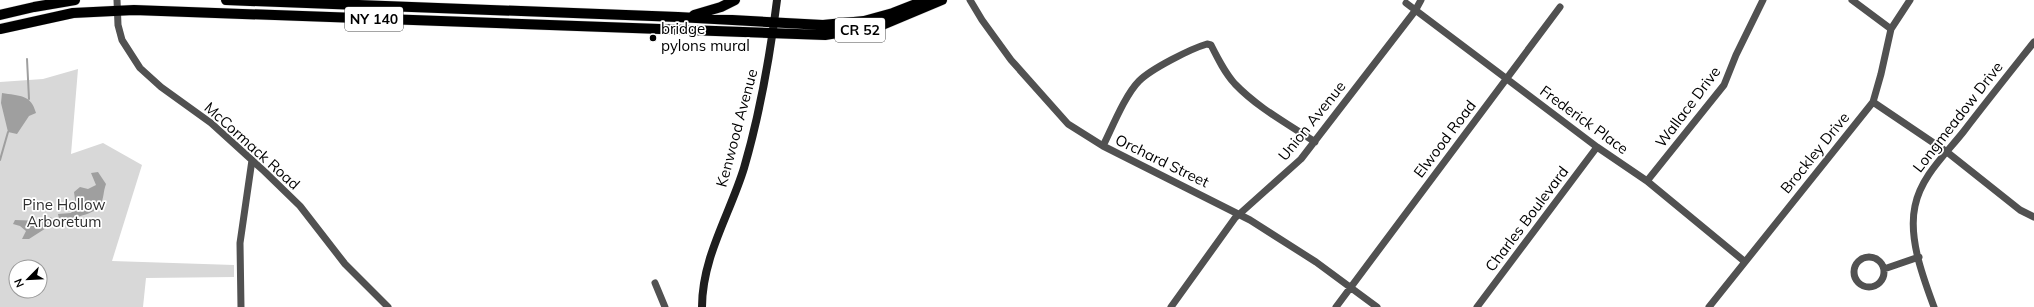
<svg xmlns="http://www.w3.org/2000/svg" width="2034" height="307" font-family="Mulish,sans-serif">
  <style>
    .green { fill: #d8d8d8; fill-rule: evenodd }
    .water { fill: #9f9f9f }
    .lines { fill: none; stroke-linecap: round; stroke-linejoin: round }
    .stream { stroke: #9f9f9f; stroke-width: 2 }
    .primary-casing { stroke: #dbdbdb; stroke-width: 11 }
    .minor { stroke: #515151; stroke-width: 7 }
    .secondary { stroke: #1e1e1e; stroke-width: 8 }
    .primary { stroke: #000; stroke-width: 10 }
    .poi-dot { fill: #000; stroke: #fff; stroke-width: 1.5 }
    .labels { text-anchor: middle; stroke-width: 3.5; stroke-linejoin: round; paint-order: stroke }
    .shield { fill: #fff; stroke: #4c4c4c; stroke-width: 1 }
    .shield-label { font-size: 14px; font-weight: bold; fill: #000 }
    .poi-label { font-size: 15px; fill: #000; stroke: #fff; text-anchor: start }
    .street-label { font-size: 15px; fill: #000; stroke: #fff }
    .park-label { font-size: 15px; fill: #2f2f2f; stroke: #fff }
  </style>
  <rect width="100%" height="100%" fill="#fff"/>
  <path class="green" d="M 78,69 L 71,154 L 103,143 L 142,165 L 112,261 L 234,265 L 234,277 L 146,278 L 143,307 L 0,307 L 0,82 L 43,79 ZM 16,267 L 40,267 L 40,291 L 16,291 Z"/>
  <path class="water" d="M 2,93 C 19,96 31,94 36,113 L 29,116 L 17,134 L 8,132 L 1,103 Z
    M 98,172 L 106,184 C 103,192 104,199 100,206 C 95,214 68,220 59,219 L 58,214 L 71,213 L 76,207 L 74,192 L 80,187 L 88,189 L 96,185 L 91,173 Z
    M 51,217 L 54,223 L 29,239 L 22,239 L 26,231 L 20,226 L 13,224 L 15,220 L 43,221 Z"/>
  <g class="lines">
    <path class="stream" d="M 27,59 L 29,99
      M 0,160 L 8,132"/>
    <defs>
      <path id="primary" d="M 226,0 L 678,17 L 823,25 L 864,21 L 893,13 L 926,0
        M 0,15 L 34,7 L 75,0
        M 694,15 L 721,7 L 735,0
        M 0,29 L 73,13 L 134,10 L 825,35 L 880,26 L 942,0"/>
    </defs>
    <use href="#primary" class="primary-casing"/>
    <path class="minor" d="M 117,0 L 118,25 L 122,40 L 140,68 L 161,87 L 211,123 L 264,171 L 300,206 L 345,264 L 388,307
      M 970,0 L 982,20 L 1011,60 L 1068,124 L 1103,146 L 1250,220 L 1316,262 L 1377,307
      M 1852,0 L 1891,29
      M 1406,3 L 1597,147 L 1647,181 L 1744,261
      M 1873,102 L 1947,152 L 2020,210 L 2034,217
      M 1103,146 C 1112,128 1125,95 1139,81 C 1151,69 1190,49 1207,44 L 1211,45 C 1218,59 1225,73 1235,84 C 1258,108 1288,124 1315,142
      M 1647,181 L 1724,85 L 1736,55 L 1763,0
      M1854 272a15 15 0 1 1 30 0a15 15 0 1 1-30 0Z
      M 1884,269 L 1919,257
      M 655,283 L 665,307
      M 241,307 L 240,243 L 252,160
      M 1171,307 L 1235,218 L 1301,159 L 1415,11 L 1421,0
      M 1336,307 L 1560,7
      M 1477,307 L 1597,147
      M 1709,307 L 1873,102 L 1881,74 L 1891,29 L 1910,0
      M 1934,307 C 1923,277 1908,238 1915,206 C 1921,176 1946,154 1964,131 C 1987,101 2011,71 2034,42"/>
    <path class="secondary" d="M 702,307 C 702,257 730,214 744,168 C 760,113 770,56 777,0"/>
    <use href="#primary" class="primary"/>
  </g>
  <circle class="poi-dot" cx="653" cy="38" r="4"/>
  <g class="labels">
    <g class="shield">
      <rect x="345" y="7" width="58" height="24" rx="3"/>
      <rect x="835" y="18" width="50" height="24" rx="3"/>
    </g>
    <g class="shield-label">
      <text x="374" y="24">NY 140</text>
      <text x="860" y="35">CR 52</text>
    </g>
    <g class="poi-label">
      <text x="661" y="34">bridge<tspan x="661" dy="17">pylons mural</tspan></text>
    </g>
    <g class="street-label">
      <text transform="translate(1688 107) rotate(-53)" y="5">Wallace Drive</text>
      <text transform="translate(1958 117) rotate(-52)" y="5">Longmeadow Drive</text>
      <text transform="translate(1584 120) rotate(36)" y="5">Frederick Place</text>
      <text transform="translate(1312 121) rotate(-51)" y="5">Union Avenue</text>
      <text transform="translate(737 128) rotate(-75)" y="5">Kenwood Avenue</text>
      <text transform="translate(1445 139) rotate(-53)" y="5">Elwood Road</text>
      <text transform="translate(252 146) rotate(42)" y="5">McCormack Road</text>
      <text transform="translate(1815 153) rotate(-51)" y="5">Brockley Drive</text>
      <text transform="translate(1162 161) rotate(26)" y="5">Orchard Street</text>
      <text transform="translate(1527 219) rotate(-53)" y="5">Charles Boulevard</text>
    </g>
    <g class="park-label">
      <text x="64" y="210">Pine Hollow<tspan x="64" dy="17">Arboretum</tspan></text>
    </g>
  </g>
  <g transform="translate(28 279) rotate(246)"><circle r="19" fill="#ffffff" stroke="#999999"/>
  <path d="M0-3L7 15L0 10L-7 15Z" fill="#000000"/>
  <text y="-6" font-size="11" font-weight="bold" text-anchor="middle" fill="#000000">N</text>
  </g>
</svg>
